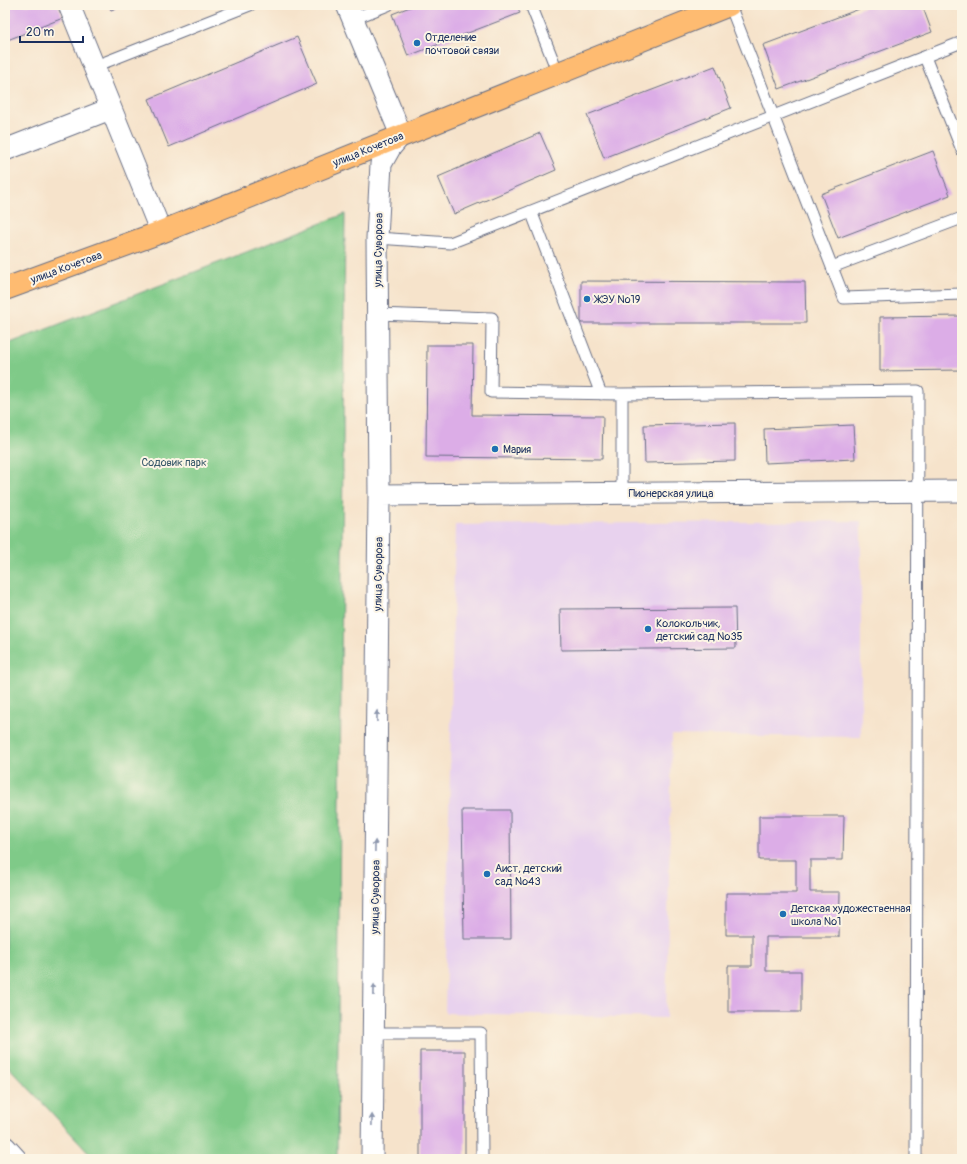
<svg xmlns="http://www.w3.org/2000/svg" width="967" height="1164" font-family="Pangolin,sans-serif">
  <style>
    .built { fill: #e8d2ee }
    .green { fill: #7fca88; stroke: #4d7c73 }
    .building { fill: #dcade7 }
    .lines { fill: none; stroke-linecap: round; stroke-linejoin: round }
    .service-casing { stroke: #686e84; stroke-width: 13 }
    .minor-casing { stroke: #686e84; stroke-width: 23 }
    .primary-casing { stroke: #686e84; stroke-width: 24 }
    .service { stroke: #fff; stroke-width: 11 }
    .minor { stroke: #fff; stroke-width: 21 }
    .primary { stroke: #febb71; stroke-width: 22 }
    .oneway { fill: #8d97ae }
    .poi-dot { fill: #1f6fb2; stroke: #fcf5e5; stroke-width: 1.5 }
    .labels { text-anchor: middle; stroke-width: 4; stroke-linejoin: round; paint-order: stroke }
    .poi-label { font-size: 11px; fill: #1b2f5e; stroke: #fcf5e5; text-anchor: start }
    .street-label { font-size: 11px; fill: #1b2f5e; stroke: #fcf5e5 }
    .park-label { font-size: 11px; fill: #345668; stroke: #fcf5e5 }
  </style>
  <rect width="100%" height="100%" fill="#fcf5e5"/>
  <filter id="ink" filterUnits="userSpaceOnUse"><feTurbulence type="fractalNoise" baseFrequency=".025" numOctaves="2"/><feDisplacementMap in="SourceGraphic" scale="8" xChannelSelector="R" yChannelSelector="G"/><feConvolveMatrix kernelMatrix="1 2 1 2 8 2 1 2 1" color-interpolation-filters="sRGB"/></filter>
  <filter id="wash" filterUnits="userSpaceOnUse"><feTurbulence type="fractalNoise" baseFrequency=".012" numOctaves="4" result="noise"/><feDisplacementMap in="SourceGraphic" scale="16" xChannelSelector="R" yChannelSelector="G"/><feGaussianBlur stdDeviation="0.9" result="paint"/><feColorMatrix in="noise" values="0 0 0 0 0 0 0 0 0 0 0 0 0 0 0 0 0 1.4 0 .05"/><feComposite in="paint" operator="in"/></filter>
  <g filter="url(#wash)">
    <rect width="100%" height="100%" fill="#f6e3cb"/>
    <path class="built" d="M 861,521 L 861,737 L 672,735 L 666,1018 L 445,1013 L 455,525 Z
      M 962,522 L 962,1159 L 961,1159 Z"/>
    <path class="green" d="M 345,214 L 337,1159 L 95,1159 L 5,1063 L 5,345 Z"/>
    <g id="blocks">
      <path class="building" d="M 5,5 L 58,5 L 63,18 L 5,41 Z
        M 108,5 L 124,5 L 111,10 Z
        M 415,5 L 517,5 L 520,13 L 408,56 L 392,14 Z
        M 870,5 L 922,5 L 932,32 L 779,89 L 763,45 Z
        M 297,37 L 317,84 L 169,147 L 149,99 Z
        M 715,66 L 731,108 L 604,158 L 587,115 Z
        M 540,133 L 556,170 L 454,214 L 438,177 Z
        M 933,151 L 950,195 L 838,238 L 821,194 Z
        M 581,281 L 805,282 L 806,323 L 581,323 Z
        M 962,316 L 962,370 L 880,371 L 880,317 Z
        M 427,345 L 473,345 L 472,415 L 603,416 L 602,459 L 426,457 Z
        M 735,423 L 735,461 L 645,463 L 644,425 Z
        M 853,425 L 855,459 L 765,463 L 764,429 Z
        M 735,608 L 736,648 L 561,650 L 560,609 Z
        M 462,810 L 510,810 L 511,939 L 464,939 Z
        M 759,816 L 844,816 L 843,860 L 810,860 L 810,892 L 840,892 L 839,937 L 766,937 L 766,971 L 801,971 L 801,1012 L 728,1012 L 728,966 L 752,966 L 752,935 L 726,935 L 726,893 L 796,893 L 796,860 L 759,860 Z
        M 420,1051 L 465,1051 L 465,1158 L 420,1158 Z"/>
    </g>
  </g>
  <g filter="url(#ink)">
    <use href="#blocks" fill-opacity="0" stroke="#686e84" stroke-width="1"/>
    <g class="lines">
      <defs>
        <path id="service" d="M 531,5 L 558,73
          M 730,5 L 844,298 L 962,294
          M 353,19 L 388,5
          M 925,57 L 962,150
          M 93,67 L 250,5
          M 531,211 L 601,394
          M 377,238 L 450,243 L 962,42
          M 832,267 L 962,218
          M 376,314 L 492,318 L 491,392 L 622,394 L 918,391 L 916,1159
          M 622,394 L 622,494
          M 373,1033 L 481,1033 L 482,1159"/>
        <path id="minor" d="M 69,5 L 161,232
          M 347,5 L 401,135 L 390,148 L 381,164 L 377,238 L 379,495 L 372,1159
          M 5,150 L 110,109
          M 379,495 L 962,491
          M 5,1147 L 16,1159"/>
        <path id="primary" d="M 5,289 L 161,232 L 729,5"/>
      </defs>
      <use href="#service" class="service-casing"/>
      <use href="#minor" class="minor-casing"/>
      <use href="#primary" class="primary-casing"/>
      <use href="#service" class="service"/>
      <use href="#minor" class="minor"/>
      <use href="#primary" class="primary"/>
    </g>
    <defs><path id="oneway-solid" d="M-6-.8H1V-3.2L6.5 0L1 3.2V.8H-6Z"/></defs>
    <g class="oneway">
      <use href="#oneway-solid" transform="translate(377 716) rotate(-89)"/>
      <use href="#oneway-solid" transform="translate(375 846) rotate(-89)"/>
      <use href="#oneway-solid" transform="translate(374 990) rotate(-89)"/>
      <use href="#oneway-solid" transform="translate(372 1120) rotate(-89)"/>
    </g>
  </g>
  <g class="poi-dot">
    <circle cx="417" cy="43" r="4"/>
    <circle cx="587" cy="299" r="4"/>
    <circle cx="495" cy="449" r="4"/>
    <circle cx="648" cy="629" r="4"/>
    <circle cx="487" cy="874" r="4"/>
    <circle cx="783" cy="914" r="4"/>
  </g>
  <g class="labels">
    <g class="poi-label">
      <text x="425" y="41">Отделение<tspan x="425" dy="13">почтовой связи</tspan></text>
      <text x="595" y="303">ЖЭУ №19</text>
      <text x="503" y="453">Мария</text>
      <text x="656" y="627">Колокольчик,<tspan x="656" dy="13">детский сад №35</tspan></text>
      <text x="495" y="872">Аист, детский<tspan x="495" dy="13">сад №43</tspan></text>
      <text x="791" y="912">Детская художественная<tspan x="791" dy="13">школа №1</tspan></text>
    </g>
    <g class="street-label">
      <text transform="translate(368 149) rotate(-22)" y="4">улица Кочетова</text>
      <text transform="translate(378 250) rotate(-89)" y="4">улица Суворова</text>
      <text transform="translate(66 267) rotate(-20)" y="4">улица Кочетова</text>
      <text x="671" y="497">Пионерская улица</text>
      <text transform="translate(378 574) rotate(-89)" y="4">улица Суворова</text>
      <text transform="translate(375 897) rotate(-89)" y="4">улица Суворова</text>
    </g>
    <g class="park-label">
      <text x="174" y="466">Содовик парк</text>
    </g>
  </g>
  <rect width="967" height="1164" fill="none" stroke="#fcf5e5" stroke-width="20"/>
  <path d="M20 36v6h63v-6" fill="none" stroke="#1b2f5e" stroke-width="2"/>
  <text x="26" y="36" font-size="12" fill="#1b2f5e" stroke="#fcf5e5" stroke-width="3" paint-order="stroke">20 m</text>
</svg>
